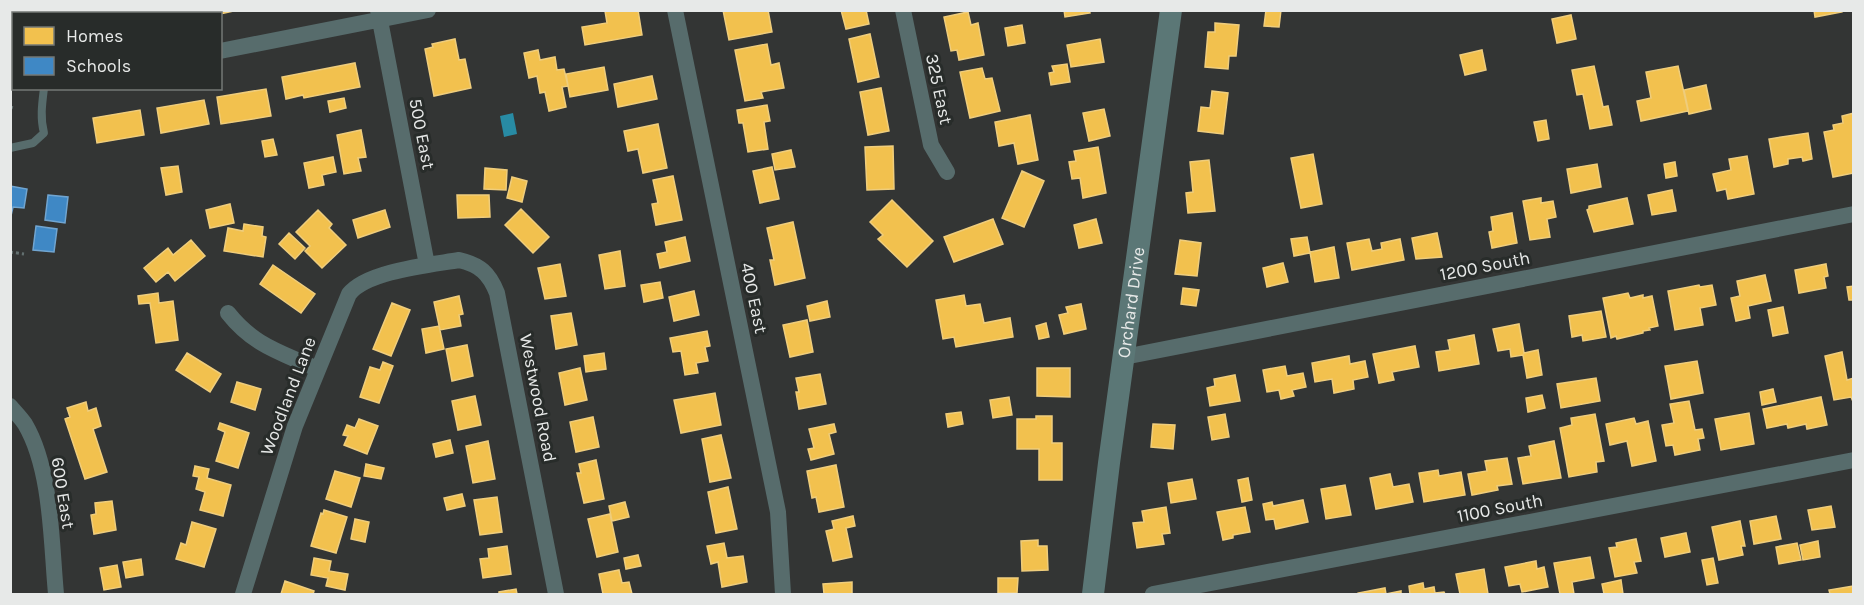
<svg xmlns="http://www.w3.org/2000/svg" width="1864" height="605" font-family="Karla,sans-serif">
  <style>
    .water { fill: #288ba4 }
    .homes { fill: #f2c14e; stroke: #efcd7c; stroke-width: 1.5 }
    .schools { fill: #3f88c5; stroke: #71a5d0; stroke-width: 1.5 }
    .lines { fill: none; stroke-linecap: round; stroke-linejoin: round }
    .path { stroke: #637070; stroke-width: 3; stroke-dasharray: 3 3; stroke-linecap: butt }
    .service { stroke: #576c6c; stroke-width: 8 }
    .minor { stroke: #576c6c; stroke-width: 16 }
    .secondary { stroke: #5b7776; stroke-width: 22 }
    .labels { text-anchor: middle; stroke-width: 6; stroke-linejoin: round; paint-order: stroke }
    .street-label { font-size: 18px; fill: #e7e9e8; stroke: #282c2a }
  </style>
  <rect width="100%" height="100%" fill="#333534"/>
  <path class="water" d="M 513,113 L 517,134 L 504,137 L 500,116 Z"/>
  <path class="homes" d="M 119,10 L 145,10 L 146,14 L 120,14 Z
    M 196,10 L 238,10 L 220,14 L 197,14 Z
    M 638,10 L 642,35 L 585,45 L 582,27 L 607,23 L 605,11 Z
    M 723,10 L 768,10 L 772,32 L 729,40 Z
    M 841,10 L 866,10 L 869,24 L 846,29 Z
    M 1064,10 L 1089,10 L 1090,13 L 1065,17 Z
    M 1266,10 L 1281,10 L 1279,27 L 1264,26 Z
    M 1814,10 L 1842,10 L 1842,12 L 1815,17 Z
    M 968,12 L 971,25 L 978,23 L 984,55 L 959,60 L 957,50 L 951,51 L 944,17 Z
    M 1571,15 L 1576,39 L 1557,43 L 1552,19 Z
    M 1215,23 L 1239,25 L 1236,56 L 1229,56 L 1228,69 L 1205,67 L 1208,32 L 1215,32 Z
    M 1022,25 L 1025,43 L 1008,46 L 1005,28 Z
    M 870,34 L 879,77 L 858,82 L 849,39 Z
    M 455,39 L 459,60 L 465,59 L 471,88 L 434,96 L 425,49 L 433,47 L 432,44 Z
    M 1100,39 L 1104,62 L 1071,67 L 1067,45 Z
    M 767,44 L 771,65 L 779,63 L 784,88 L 761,92 L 763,98 L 745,101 L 735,50 Z
    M 538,50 L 540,60 L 555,57 L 557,70 L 564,69 L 568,86 L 562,87 L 566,107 L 549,111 L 545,92 L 540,93 L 537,76 L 529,78 L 524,53 Z
    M 1482,50 L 1486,70 L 1465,75 L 1460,55 Z
    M 355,63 L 360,87 L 304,98 L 303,95 L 286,99 L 282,77 Z
    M 1067,64 L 1070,82 L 1051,85 L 1049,73 L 1054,72 L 1052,66 Z
    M 1594,66 L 1603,107 L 1608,106 L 1612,125 L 1590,129 L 1583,94 L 1577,95 L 1572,70 Z
    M 1678,66 L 1688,111 L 1641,121 L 1637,101 L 1651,98 L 1646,72 Z
    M 604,67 L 608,90 L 570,97 L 566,74 Z
    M 982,68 L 985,79 L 992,78 L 1000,111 L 970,118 L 960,72 Z
    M 652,76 L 657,99 L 618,107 L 614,84 Z
    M 1706,85 L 1711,109 L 1689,114 L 1684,90 Z
    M 881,88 L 889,131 L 868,135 L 860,92 Z
    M 266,89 L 271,116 L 221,124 L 217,97 Z
    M 1212,91 L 1228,93 L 1223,134 L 1198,131 L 1201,107 L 1210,108 Z
    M 344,98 L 346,108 L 330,112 L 328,101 Z
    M 204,100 L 209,124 L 161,133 L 157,108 Z
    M 767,105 L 770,121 L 764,122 L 768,149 L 748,152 L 743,123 L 739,123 L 737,110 Z
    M 1104,109 L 1110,136 L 1089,141 L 1083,113 Z
    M 140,110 L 144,135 L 97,143 L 93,118 Z
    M 1854,113 L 1854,173 L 1833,177 L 1824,132 L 1834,130 L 1833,125 L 1843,123 L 1842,116 Z
    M 1030,115 L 1038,160 L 1018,164 L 1014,143 L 999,146 L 995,122 Z
    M 1546,120 L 1549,139 L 1538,141 L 1534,122 Z
    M 658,124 L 667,168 L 643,173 L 638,149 L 628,151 L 624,131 Z
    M 361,130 L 366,157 L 358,158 L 361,171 L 344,174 L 337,135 Z
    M 1808,133 L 1812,159 L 1803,161 L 1802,157 L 1788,159 L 1788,164 L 1774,167 L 1769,139 Z
    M 273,139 L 277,155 L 265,157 L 262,141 Z
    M 893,146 L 894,189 L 867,190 L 865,147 Z
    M 1098,147 L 1106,193 L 1083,198 L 1080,178 L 1072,179 L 1069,162 L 1076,161 L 1074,151 Z
    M 791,150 L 795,167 L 775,170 L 772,154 Z
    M 1313,154 L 1322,204 L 1301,208 L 1291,158 Z
    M 1747,156 L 1754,194 L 1728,199 L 1726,189 L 1717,191 L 1713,174 L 1731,170 L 1729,159 Z
    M 333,157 L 336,172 L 322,175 L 324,185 L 309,188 L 304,163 Z
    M 1209,160 L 1215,211 L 1188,213 L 1186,193 L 1193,192 L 1190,162 Z
    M 1675,162 L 1677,176 L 1666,178 L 1664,164 Z
    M 1597,164 L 1601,187 L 1571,193 L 1567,169 Z
    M 178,166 L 182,192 L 166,195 L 161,168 Z
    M 772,167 L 779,199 L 760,203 L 753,171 Z
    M 485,168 L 507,170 L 506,190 L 484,189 Z
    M 1022,171 L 1044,181 L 1024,227 L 1002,218 Z
    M 673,176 L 682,220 L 656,225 L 652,204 L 658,203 L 653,180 Z
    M 512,177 L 527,181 L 522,202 L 507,198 Z
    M 1672,190 L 1676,211 L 1652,215 L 1648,195 Z
    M 457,195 L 489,195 L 490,217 L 458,218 Z
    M 1541,198 L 1541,203 L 1553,201 L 1556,217 L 1547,219 L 1550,237 L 1530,240 L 1523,201 Z
    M 1627,198 L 1633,224 L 1594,232 L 1587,210 L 1589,209 L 1589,206 Z
    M 892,200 L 933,241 L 907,267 L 878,239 L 883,235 L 870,222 Z
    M 230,204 L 234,223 L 210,228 L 206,210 Z
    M 521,209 L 549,237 L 533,253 L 505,225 Z
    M 318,210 L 332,224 L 329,228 L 346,245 L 322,268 L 305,251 L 310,246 L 296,232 Z
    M 385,210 L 390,227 L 358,238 L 353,220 Z
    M 1512,213 L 1517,243 L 1492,248 L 1489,232 L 1493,231 L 1491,217 Z
    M 993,219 L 1003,244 L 954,262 L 944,237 Z
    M 1096,219 L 1102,243 L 1079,248 L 1074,225 Z
    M 793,222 L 805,278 L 775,285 L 770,260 L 774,260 L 767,228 Z
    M 244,224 L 263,227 L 262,236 L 266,237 L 263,257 L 224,251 L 228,228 L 243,231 Z
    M 289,233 L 305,248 L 295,259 L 279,244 Z
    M 1437,233 L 1442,257 L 1416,259 L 1412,238 Z
    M 685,237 L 690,261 L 660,268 L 657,254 L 667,252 L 665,242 Z
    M 1307,237 L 1310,253 L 1294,256 L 1291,239 Z
    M 1369,239 L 1372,251 L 1382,249 L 1381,243 L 1400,239 L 1404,260 L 1352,270 L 1347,243 Z
    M 191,240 L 205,256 L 175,281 L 168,272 L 156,282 L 144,268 L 168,248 L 173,255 Z
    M 1180,240 L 1201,243 L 1197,276 L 1175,274 Z
    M 1334,247 L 1339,278 L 1315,282 L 1310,252 Z
    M 620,251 L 625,286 L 605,289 L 599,255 Z
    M 1283,263 L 1288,282 L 1267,287 L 1263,268 Z
    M 560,264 L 566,296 L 545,299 L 538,268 Z
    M 1826,264 L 1828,276 L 1824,277 L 1826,288 L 1799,293 L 1795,270 Z
    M 273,265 L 315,294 L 301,313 L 260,284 Z
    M 1765,275 L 1771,301 L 1748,306 L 1750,318 L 1736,321 L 1731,298 L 1740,296 L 1737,281 Z
    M 660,282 L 663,298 L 644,302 L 641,285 Z
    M 1699,285 L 1700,287 L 1712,285 L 1716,305 L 1700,308 L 1703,325 L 1675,330 L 1668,291 Z
    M 1854,286 L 1854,300 L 1849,300 L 1847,287 Z
    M 1183,288 L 1199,290 L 1196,306 L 1181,304 Z
    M 694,291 L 699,315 L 674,321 L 669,297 Z
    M 158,293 L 159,303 L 173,301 L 178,340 L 156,343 L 150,303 L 139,304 L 138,296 Z
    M 1628,293 L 1630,298 L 1643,295 L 1643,298 L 1652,296 L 1658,326 L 1649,328 L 1650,330 L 1643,331 L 1643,333 L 1617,339 L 1616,336 L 1611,338 L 1603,298 Z
    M 964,295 L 966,306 L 980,304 L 984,323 L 1010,318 L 1013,337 L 956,347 L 954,337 L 943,339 L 936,300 Z
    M 459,296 L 463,314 L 459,315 L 461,326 L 440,330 L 434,302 Z
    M 827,301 L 830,317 L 810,321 L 807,306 Z
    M 392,303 L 410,310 L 391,356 L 373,349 Z
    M 1081,304 L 1086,329 L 1064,334 L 1059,315 L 1068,313 L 1066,307 Z
    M 1783,307 L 1788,333 L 1773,336 L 1768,310 Z
    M 1601,311 L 1606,337 L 1583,341 L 1582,335 L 1572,337 L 1569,316 Z
    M 571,313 L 577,345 L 556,349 L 551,316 Z
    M 807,320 L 813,352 L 790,357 L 783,325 Z
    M 1046,323 L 1049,337 L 1039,339 L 1036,326 Z
    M 1519,324 L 1524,353 L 1538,350 L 1542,375 L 1527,378 L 1523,355 L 1511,357 L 1510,349 L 1498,351 L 1493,329 Z
    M 439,326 L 444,349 L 426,353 L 422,329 Z
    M 707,331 L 710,346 L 705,347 L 708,361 L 696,363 L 698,373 L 685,375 L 681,351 L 673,352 L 670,338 Z
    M 1474,335 L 1479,364 L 1439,371 L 1436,352 L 1450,350 L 1448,340 Z
    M 467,345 L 473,376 L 452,381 L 446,349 Z
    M 1415,346 L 1419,367 L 1392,372 L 1394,380 L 1379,383 L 1373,354 Z
    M 1842,352 L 1847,380 L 1854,378 L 1854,404 L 1851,397 L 1834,400 L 1825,356 Z
    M 187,353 L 221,374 L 210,392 L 176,370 Z
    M 604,353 L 606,369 L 586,372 L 584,356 Z
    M 1349,356 L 1350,364 L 1365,361 L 1368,377 L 1353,380 L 1354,389 L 1334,393 L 1332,379 L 1315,382 L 1312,363 Z
    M 1697,361 L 1703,393 L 1671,399 L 1665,366 Z
    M 383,362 L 393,366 L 379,403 L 360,397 L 370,367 L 380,370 Z
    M 1285,366 L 1287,376 L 1303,373 L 1306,387 L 1292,390 L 1294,396 L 1281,399 L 1279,390 L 1267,392 L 1263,370 Z
    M 580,368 L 587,400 L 565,405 L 559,373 Z
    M 1037,368 L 1070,368 L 1070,397 L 1037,396 Z
    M 820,374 L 826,404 L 799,409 L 796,392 L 799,392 L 796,378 Z
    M 1235,375 L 1240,401 L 1210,406 L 1207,388 L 1215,386 L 1214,379 Z
    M 1596,378 L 1600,401 L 1561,408 L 1557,384 Z
    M 237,382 L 261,389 L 255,410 L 231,402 Z
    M 1773,389 L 1776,402 L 1762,405 L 1760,392 Z
    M 715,393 L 721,425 L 681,433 L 674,400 Z
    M 1542,395 L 1545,408 L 1528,412 L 1526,398 Z
    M 475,396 L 481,425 L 458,430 L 452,401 Z
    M 1009,397 L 1012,415 L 993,418 L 990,400 Z
    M 1821,397 L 1827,425 L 1807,429 L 1806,424 L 1788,428 L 1787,424 L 1767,428 L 1763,409 Z
    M 1689,401 L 1695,430 L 1702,429 L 1704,438 L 1698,439 L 1700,450 L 1675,455 L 1673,445 L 1666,446 L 1662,425 L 1674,423 L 1670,404 Z
    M 86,402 L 88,411 L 96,408 L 101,426 L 93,429 L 107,472 L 85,479 L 65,419 L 70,417 L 67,408 Z
    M 961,412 L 963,424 L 948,427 L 946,414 Z
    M 1749,413 L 1754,444 L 1721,450 L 1715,419 Z
    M 1225,414 L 1229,437 L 1212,440 L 1208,417 Z
    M 1595,414 L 1604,461 L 1596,462 L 1597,472 L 1569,477 L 1560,428 L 1572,425 L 1571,418 Z
    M 1036,416 L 1052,416 L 1052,443 L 1062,443 L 1062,480 L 1039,480 L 1039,449 L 1017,449 L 1017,419 L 1036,419 Z
    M 593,417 L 599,447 L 576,452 L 570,422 Z
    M 1634,418 L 1636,424 L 1648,421 L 1656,461 L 1632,466 L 1627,441 L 1610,445 L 1606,424 Z
    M 359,419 L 378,426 L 367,454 L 344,445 L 348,436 L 343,435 L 347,425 L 355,428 Z
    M 220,423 L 249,433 L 238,468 L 216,461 L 225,432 L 218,429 Z
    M 834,424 L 836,432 L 829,434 L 834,454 L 811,460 L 808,449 L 814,448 L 809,429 Z
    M 1153,424 L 1175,425 L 1173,449 L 1151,447 Z
    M 721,435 L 731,478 L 710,482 L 702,439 Z
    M 450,440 L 453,453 L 436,457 L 433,444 Z
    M 488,441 L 495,479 L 473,483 L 466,446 Z
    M 1554,441 L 1561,478 L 1523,484 L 1518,458 L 1531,456 L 1529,446 Z
    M 1507,458 L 1512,484 L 1497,486 L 1498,490 L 1472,495 L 1468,474 L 1487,471 L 1485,461 Z
    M 596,460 L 604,499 L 584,503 L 577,473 L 581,473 L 579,464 Z
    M 366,464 L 384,468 L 381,479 L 364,476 Z
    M 836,465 L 844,507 L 819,512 L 816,497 L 812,498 L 807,471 Z
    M 195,466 L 209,469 L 207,478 L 231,485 L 223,516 L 200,510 L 205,492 L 196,489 L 199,477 L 193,476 Z
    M 1438,470 L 1439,476 L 1461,472 L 1465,495 L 1424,502 L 1419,473 Z
    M 335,471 L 360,478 L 351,507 L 326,499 Z
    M 1390,474 L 1393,487 L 1409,484 L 1413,502 L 1376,509 L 1370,478 Z
    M 1248,478 L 1252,500 L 1242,502 L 1238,480 Z
    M 1192,479 L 1196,499 L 1171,503 L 1168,483 Z
    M 1345,485 L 1351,515 L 1326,519 L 1321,489 Z
    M 728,487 L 737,529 L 716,533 L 708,492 Z
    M 462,494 L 465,506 L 447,510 L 444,498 Z
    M 497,497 L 502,532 L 480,535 L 474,500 Z
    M 1303,500 L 1308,522 L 1276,529 L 1274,519 L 1266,520 L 1263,504 L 1272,502 L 1273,506 Z
    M 112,501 L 116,530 L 94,534 L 91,515 L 96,514 L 95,503 Z
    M 625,502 L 629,517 L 612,521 L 609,506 Z
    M 1831,506 L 1835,527 L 1812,530 L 1808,510 Z
    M 1166,507 L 1170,533 L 1162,534 L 1164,544 L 1137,548 L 1133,523 L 1144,522 L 1142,511 Z
    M 1245,507 L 1250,532 L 1233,535 L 1233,538 L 1223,540 L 1217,512 Z
    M 324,510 L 347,517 L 336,553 L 311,546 L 321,513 L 323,514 Z
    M 610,514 L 618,552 L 597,557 L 588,519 Z
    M 853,516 L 855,526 L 846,528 L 852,557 L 833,561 L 826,531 L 834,529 L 832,521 Z
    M 1776,516 L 1781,539 L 1754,544 L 1750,521 Z
    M 355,519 L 369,522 L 365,542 L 351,539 Z
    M 1740,521 L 1745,546 L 1741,546 L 1743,555 L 1719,560 L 1712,527 Z
    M 192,522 L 216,529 L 204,567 L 176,559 L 181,543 L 186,545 Z
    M 1686,533 L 1690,552 L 1665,557 L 1661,538 Z
    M 1636,539 L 1641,561 L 1634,562 L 1637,573 L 1615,577 L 1609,548 L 1617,547 L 1616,543 Z
    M 1038,540 L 1038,546 L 1047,546 L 1048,570 L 1022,571 L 1021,541 Z
    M 1818,541 L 1820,557 L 1803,560 L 1800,545 Z
    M 724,543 L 727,558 L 743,556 L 747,582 L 722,587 L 718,562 L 711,564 L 707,546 Z
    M 1797,543 L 1801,560 L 1779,564 L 1776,547 Z
    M 507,546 L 511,574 L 483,578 L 480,559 L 489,558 L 488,549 Z
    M 638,555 L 641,566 L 626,569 L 624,558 Z
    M 1590,557 L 1594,578 L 1572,582 L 1574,594 L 1560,594 L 1554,563 Z
    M 314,558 L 331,561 L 329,571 L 348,574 L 345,590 L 326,586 L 328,578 L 311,575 Z
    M 1713,558 L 1718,583 L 1707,585 L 1702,560 Z
    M 141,559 L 143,575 L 126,578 L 123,562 Z
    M 1536,561 L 1537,569 L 1544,567 L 1548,587 L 1522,592 L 1520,584 L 1509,586 L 1505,567 Z
    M 117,565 L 121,587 L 104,590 L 100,568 Z
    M 1484,569 L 1488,594 L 1460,594 L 1456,574 Z
    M 619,570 L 622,583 L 629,582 L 632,594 L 603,594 L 599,574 Z
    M 998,578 L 1018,578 L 1017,593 L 998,593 Z
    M 1621,580 L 1623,594 L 1604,594 L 1602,584 Z
    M 285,581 L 314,591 L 313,594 L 281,594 Z
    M 852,582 L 852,594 L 824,594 L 823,584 Z
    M 1423,583 L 1424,589 L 1434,587 L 1435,593 L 1444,592 L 1445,594 L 1410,594 L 1409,586 Z
    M 1854,586 L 1854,594 L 1830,594 L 1829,590 Z
    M 1385,588 L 1386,594 L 1401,591 L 1401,594 L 1358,594 L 1358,593 Z
    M 516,589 L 517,594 L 499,594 L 499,592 Z"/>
  <path class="schools" d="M 10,186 L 27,189 L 24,208 L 13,207 L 10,220 Z
    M 48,195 L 68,197 L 65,223 L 45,220 Z
    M 36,226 L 57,229 L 54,252 L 33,250 Z"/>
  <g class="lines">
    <path class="path" d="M 10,107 L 14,108
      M 10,252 L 24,254"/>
    <path class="service" d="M 55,14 L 56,10
      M 10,148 L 33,143 L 44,133 C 40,118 42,104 44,88"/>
    <path class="minor" d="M 80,10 L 80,14
      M 378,10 L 427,265
      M 675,10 L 778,512 L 783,594
      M 903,10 L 931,145 L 947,172
      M 220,51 L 428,10
      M 228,313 C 254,346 281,352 317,369
      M 1124,357 L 1854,214
      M 10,406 C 15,412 21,418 25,424 C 52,470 51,542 56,594
      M 243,594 L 295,426 L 349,294 C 367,271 430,265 459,260 C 480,265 489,273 497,293 L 556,594
      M 1153,594 L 1854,460"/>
    <path class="secondary" id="s1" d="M 1093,594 L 1109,463 L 1171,10"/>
  </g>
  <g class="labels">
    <g class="street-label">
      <text transform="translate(939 89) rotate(78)" y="6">325 East</text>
      <text transform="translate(422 134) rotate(79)" y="6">500 East</text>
      <text transform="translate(1485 266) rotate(-11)" y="6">1200 South</text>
      <text transform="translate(754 298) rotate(78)" y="6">400 East</text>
      <text dy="6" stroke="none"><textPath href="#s1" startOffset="294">Orchard Drive</textPath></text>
      <text transform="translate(288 396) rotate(-69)" y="6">Woodland Lane</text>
      <text transform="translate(538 398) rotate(79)" y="6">Westwood Road</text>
      <text transform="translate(63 493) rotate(81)" y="6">600 East</text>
      <text transform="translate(1500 508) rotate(-11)" y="6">1100 South</text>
    </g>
  </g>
  <rect width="1864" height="605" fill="none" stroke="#e7e9e8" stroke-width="24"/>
  <rect x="12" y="12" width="210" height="78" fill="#282c2a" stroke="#747876" stroke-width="1.5"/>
  <rect x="24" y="27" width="30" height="18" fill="#f2c14e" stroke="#747876" stroke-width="1.5"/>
  <text x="66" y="42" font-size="18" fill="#e7e9e8">Homes</text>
  <rect x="24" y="57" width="30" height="18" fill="#3f88c5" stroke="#747876" stroke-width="1.5"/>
  <text x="66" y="72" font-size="18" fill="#e7e9e8">Schools</text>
</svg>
